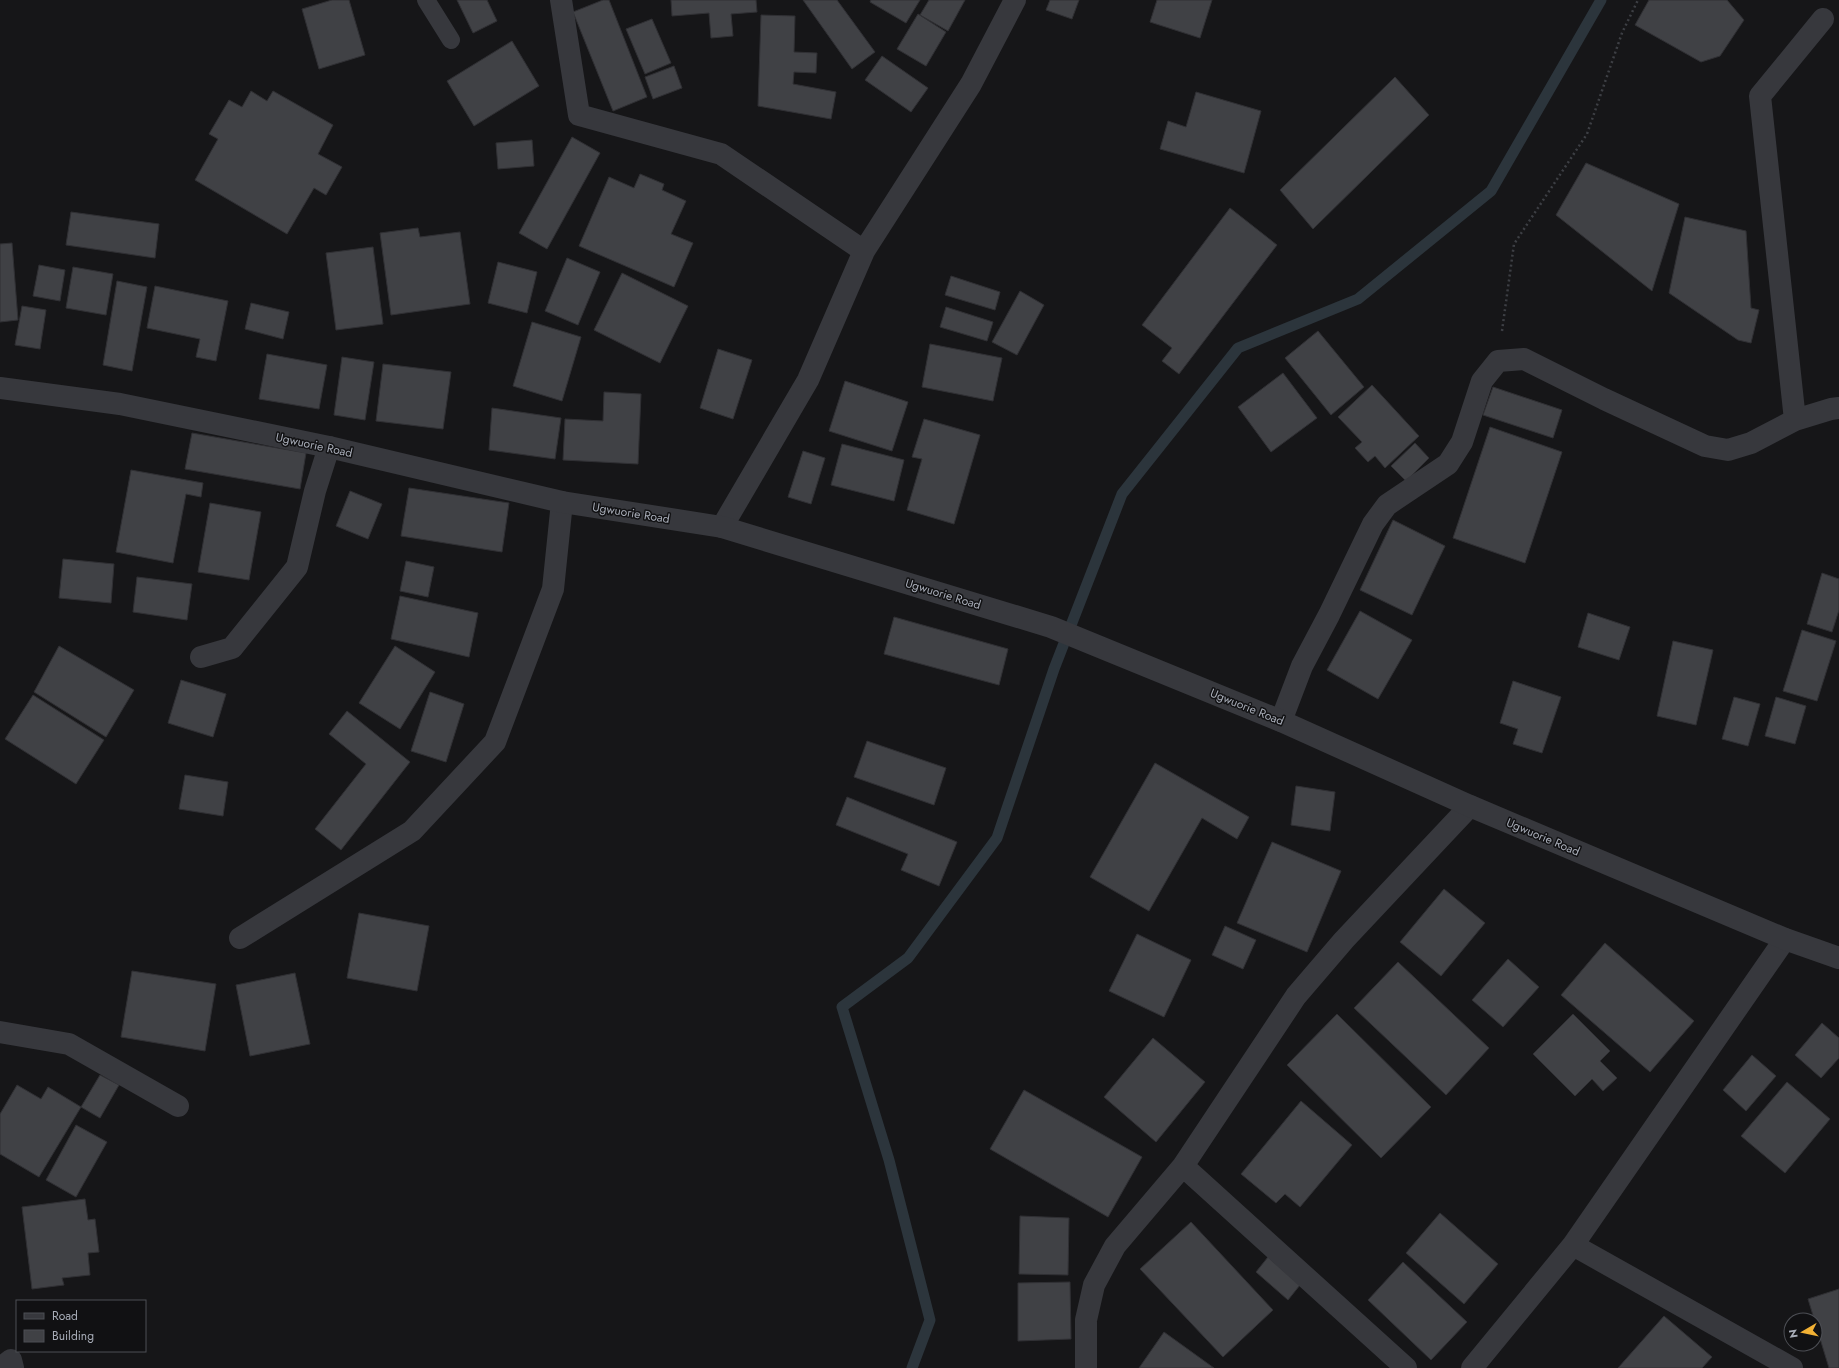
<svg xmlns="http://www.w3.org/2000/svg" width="1839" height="1368" font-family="Jost,sans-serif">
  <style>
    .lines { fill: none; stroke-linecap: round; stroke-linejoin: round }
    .stream { stroke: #2c353c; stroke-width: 11 }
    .building { fill: #404145; stroke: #303034 }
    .path { stroke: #3d3f44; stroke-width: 2.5; stroke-dasharray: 2 3; stroke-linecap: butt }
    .service { stroke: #37383d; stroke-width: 18 }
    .minor { stroke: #37383d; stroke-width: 22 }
    .tertiary { stroke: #37383d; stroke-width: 22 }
    .labels { text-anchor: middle; stroke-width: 3; stroke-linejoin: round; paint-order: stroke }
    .street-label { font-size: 12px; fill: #a8adb8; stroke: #111113 }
  </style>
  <rect width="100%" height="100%" fill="#161618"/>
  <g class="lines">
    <path class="stream" d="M 912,1368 L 930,1320 L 889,1160 L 842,1007 L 908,958 L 997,838 L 1054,669 L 1122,494 L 1238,348 L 1358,299 L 1491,191 L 1601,0"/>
  </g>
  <path class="building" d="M 332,0 L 349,0 L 365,55 L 319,69 L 302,9 Z
    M 457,0 L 487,0 L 497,21 L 473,33 Z
    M 603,0 L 609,0 L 647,97 L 613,111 L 573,12 Z
    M 671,0 L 756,0 L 757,12 L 731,14 L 733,36 L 711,38 L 709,13 L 672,16 Z
    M 803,0 L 837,0 L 875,52 L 852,69 Z
    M 871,0 L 920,0 L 906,23 L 870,2 Z
    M 929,0 L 965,0 L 948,31 L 920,15 Z
    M 1050,0 L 1079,0 L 1072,19 L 1046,10 Z
    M 1157,0 L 1212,0 L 1200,38 L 1150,22 Z
    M 1649,0 L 1727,0 L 1744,20 L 1720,56 L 1701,62 L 1635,25 Z
    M 918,14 L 946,32 L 926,66 L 897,49 Z
    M 761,15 L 795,16 L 794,52 L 817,53 L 816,73 L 794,72 L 793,84 L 836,92 L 831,119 L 758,106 Z
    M 652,19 L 671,63 L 645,74 L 626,29 Z
    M 512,41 L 539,86 L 474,126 L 447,81 Z
    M 882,56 L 928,88 L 911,112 L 865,80 Z
    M 674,66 L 682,88 L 653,99 L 645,77 Z
    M 1395,77 L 1429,115 L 1313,229 L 1280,190 Z
    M 251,91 L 267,101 L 273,91 L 333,125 L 318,154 L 342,167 L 326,195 L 314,188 L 287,234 L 195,180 L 218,139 L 209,134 L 229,100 L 242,107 Z
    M 1196,92 L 1261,111 L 1244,173 L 1160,149 L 1168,121 L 1186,127 Z
    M 572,137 L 600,153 L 547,249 L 519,233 Z
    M 532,140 L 534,166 L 498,169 L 496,143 Z
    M 1586,163 L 1679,204 L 1652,291 L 1556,215 Z
    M 640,174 L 664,184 L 662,190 L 686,201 L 671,234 L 693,243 L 674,287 L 579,246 L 609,177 L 634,188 Z
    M 1230,208 L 1277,245 L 1179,374 L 1162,361 L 1172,348 L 1142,325 Z
    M 71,212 L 159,224 L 155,258 L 66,245 Z
    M 1685,217 L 1746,231 L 1751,308 L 1759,310 L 1751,343 L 1738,340 L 1669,293 Z
    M 418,228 L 420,237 L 460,232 L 470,304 L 391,315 L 380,233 Z
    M 12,243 L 18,320 L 0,322 L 0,244 Z
    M 373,247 L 383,324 L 336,330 L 326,253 Z
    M 567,258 L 600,272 L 578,325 L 545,311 Z
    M 498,262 L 537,272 L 527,313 L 488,303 Z
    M 39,265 L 65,270 L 60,301 L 33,296 Z
    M 73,267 L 113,274 L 106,315 L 66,308 Z
    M 622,273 L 688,306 L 660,363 L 594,330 Z
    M 951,276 L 1000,292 L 995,310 L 945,295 Z
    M 117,281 L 147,287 L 132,371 L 103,365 Z
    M 155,286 L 228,301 L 216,361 L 196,357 L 200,339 L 147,328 Z
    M 1020,291 L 1044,305 L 1017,355 L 992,342 Z
    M 251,303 L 289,312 L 283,339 L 245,329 Z
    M 22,306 L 46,310 L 40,349 L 15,345 Z
    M 946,307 L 993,322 L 987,341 L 940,327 Z
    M 532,322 L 581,337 L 562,401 L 513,386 Z
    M 1318,331 L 1364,387 L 1331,415 L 1285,358 Z
    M 930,344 L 1002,358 L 993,401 L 922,387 Z
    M 718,349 L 752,360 L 733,419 L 700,408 Z
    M 267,354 L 327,365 L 319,409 L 259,399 Z
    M 342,357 L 374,362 L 365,420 L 334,415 Z
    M 383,364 L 451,372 L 443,429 L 376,421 Z
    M 1283,373 L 1317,418 L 1271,452 L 1238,407 Z
    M 845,381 L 908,402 L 892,451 L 829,431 Z
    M 1372,385 L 1419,436 L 1385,468 L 1375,456 L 1368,462 L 1355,448 L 1362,442 L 1338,417 Z
    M 1493,387 L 1562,410 L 1553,438 L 1483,415 Z
    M 604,392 L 641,394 L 638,464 L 563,460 L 565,419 L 603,421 Z
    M 492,408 L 561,418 L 555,459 L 489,450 Z
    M 924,419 L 980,435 L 954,524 L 907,510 L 922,459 L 912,457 Z
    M 1490,427 L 1562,452 L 1525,563 L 1453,538 Z
    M 192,433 L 306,453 L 300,489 L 185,469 Z
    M 1415,443 L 1429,458 L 1406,481 L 1391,466 Z
    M 842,444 L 904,460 L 894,501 L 831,485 Z
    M 803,451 L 825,458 L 811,504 L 788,497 Z
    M 131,470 L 203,483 L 201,497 L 186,494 L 173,563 L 116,552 Z
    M 409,488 L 509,503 L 502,552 L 401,536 Z
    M 350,491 L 382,504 L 368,539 L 336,526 Z
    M 210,503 L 261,512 L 249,580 L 198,572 Z
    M 1393,520 L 1445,546 L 1412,615 L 1360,590 Z
    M 63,559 L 114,564 L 111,603 L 59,598 Z
    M 406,561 L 434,567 L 428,597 L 400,591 Z
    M 1822,573 L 1839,579 L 1839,610 L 1832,632 L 1807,624 Z
    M 137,577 L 192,584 L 187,620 L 133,612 Z
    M 400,596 L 478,613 L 469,657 L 391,639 Z
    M 1360,611 L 1412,640 L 1378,699 L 1327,670 Z
    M 1588,613 L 1630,627 L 1619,660 L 1578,647 Z
    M 894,617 L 1008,649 L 999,685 L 884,654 Z
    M 1802,630 L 1836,641 L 1817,701 L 1783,691 Z
    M 1673,641 L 1713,650 L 1696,725 L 1657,716 Z
    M 59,646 L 134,690 L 106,737 L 34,692 Z
    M 395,646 L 435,672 L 400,729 L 359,703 Z
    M 181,680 L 226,694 L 213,737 L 168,723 Z
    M 1513,681 L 1561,697 L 1542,753 L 1513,744 L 1518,729 L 1500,723 Z
    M 430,692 L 464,704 L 446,762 L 411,751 Z
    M 33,695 L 104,740 L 76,784 L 5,739 Z
    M 1734,697 L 1760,704 L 1748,746 L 1722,739 Z
    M 1776,697 L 1806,706 L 1795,744 L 1765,736 Z
    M 347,711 L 410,762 L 341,850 L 315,829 L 366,764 L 329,734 Z
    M 867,741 L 946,768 L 934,805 L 854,777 Z
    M 1155,763 L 1249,817 L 1237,839 L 1202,818 L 1149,911 L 1090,877 Z
    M 185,775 L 228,782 L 223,816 L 179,809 Z
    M 1296,786 L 1335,792 L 1330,831 L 1291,825 Z
    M 847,797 L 957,842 L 939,886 L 901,870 L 908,854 L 836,825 Z
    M 1272,842 L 1341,871 L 1307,952 L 1237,923 Z
    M 1444,889 L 1485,923 L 1441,976 L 1400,942 Z
    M 359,913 L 429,926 L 417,991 L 347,978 Z
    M 1225,926 L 1256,940 L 1243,969 L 1212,955 Z
    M 1137,934 L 1191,960 L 1164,1017 L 1109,991 Z
    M 1605,943 L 1694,1021 L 1650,1072 L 1561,995 Z
    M 1508,959 L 1539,987 L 1503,1027 L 1472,1000 Z
    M 1398,962 L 1489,1048 L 1446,1095 L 1354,1008 Z
    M 132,971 L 216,984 L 205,1051 L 121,1037 Z
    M 295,973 L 310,1044 L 250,1056 L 236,985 Z
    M 1337,1014 L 1431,1107 L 1381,1158 L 1287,1065 Z
    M 1573,1014 L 1610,1051 L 1600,1061 L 1617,1078 L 1603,1091 L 1592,1079 L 1575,1096 L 1533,1054 Z
    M 1822,1023 L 1839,1038 L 1839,1058 L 1821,1078 L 1795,1055 Z
    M 1153,1038 L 1205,1082 L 1156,1142 L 1104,1097 Z
    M 1752,1055 L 1776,1076 L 1746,1111 L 1723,1090 Z
    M 100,1075 L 119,1085 L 100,1118 L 81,1107 Z
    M 1787,1082 L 1830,1119 L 1785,1173 L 1741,1136 Z
    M 17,1085 L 41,1099 L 48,1087 L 81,1107 L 39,1177 L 0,1154 L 0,1114 Z
    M 1024,1090 L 1142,1157 L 1108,1217 L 990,1149 Z
    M 1301,1101 L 1352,1145 L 1300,1207 L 1285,1194 L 1276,1203 L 1241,1174 Z
    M 76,1125 L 107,1142 L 76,1197 L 46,1180 Z
    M 85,1199 L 88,1220 L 95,1219 L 99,1252 L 88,1253 L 90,1275 L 62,1278 L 64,1285 L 32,1289 L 22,1207 Z
    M 1440,1213 L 1498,1264 L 1464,1304 L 1406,1253 Z
    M 1020,1216 L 1069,1218 L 1068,1275 L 1019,1274 Z
    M 1191,1222 L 1273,1310 L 1223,1357 L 1140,1269 Z
    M 1268,1257 L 1300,1285 L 1288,1300 L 1256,1272 Z
    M 1403,1262 L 1467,1322 L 1431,1360 L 1368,1300 Z
    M 1070,1282 L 1071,1339 L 1018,1341 L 1018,1283 Z
    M 1839,1289 L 1839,1368 L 1829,1368 L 1808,1299 Z
    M 1664,1316 L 1712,1357 L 1702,1368 L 1618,1368 Z
    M 1164,1332 L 1214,1368 L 1139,1368 Z"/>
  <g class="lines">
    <path class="path" d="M 1502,331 L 1514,244 L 1587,134 L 1622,33 L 1638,0"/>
    <path class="service" d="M 426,0 L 451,40"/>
    <path class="minor" d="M 561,0 L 579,115 L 721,154 L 864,251
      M 1795,420 L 1760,96 L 1823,19
      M 722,527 L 808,380 L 864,251 L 971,84 L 1015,0
      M 201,657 L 232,648 L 297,567 L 315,491 L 329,447
      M 1281,721 L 1302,666 L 1329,615 L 1373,524 L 1387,505 L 1448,464 L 1462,442 L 1482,381 L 1498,361 L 1524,359 L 1604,399 L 1705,446 L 1728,450 L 1751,443 L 1795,420 L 1831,409 L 1839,408
      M 240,938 L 412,831 L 495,742 L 553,589 L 562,502
      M 0,1032 L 69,1044 L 178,1106
      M 1183,1166 L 1406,1368
      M 1573,1245 L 1792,1368
      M 0,1368 L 11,1360 L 13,1368
      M 1086,1368 L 1086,1320 L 1094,1285 L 1115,1246 L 1183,1166 L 1296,996 L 1344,940 L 1470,806
      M 1472,1368 L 1573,1245 L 1785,939"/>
    <path class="tertiary" d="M 0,388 L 120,404 L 329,447 L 562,502 L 722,527 L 1051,627 L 1281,721 L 1470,806 L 1785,939 L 1839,958"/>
  </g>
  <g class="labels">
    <g class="street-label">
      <text transform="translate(314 445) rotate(12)" y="4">Ugwuorie Road</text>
      <text transform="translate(631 513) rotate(9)" y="4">Ugwuorie Road</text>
      <text transform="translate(943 594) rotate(17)" y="4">Ugwuorie Road</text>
      <text transform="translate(1247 707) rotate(22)" y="4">Ugwuorie Road</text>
      <text transform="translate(1543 837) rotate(23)" y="4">Ugwuorie Road</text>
    </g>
  </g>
  <rect x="16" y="1300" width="130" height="52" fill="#111113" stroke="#4d4f55"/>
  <rect x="24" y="1313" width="20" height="6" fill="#37383d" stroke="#4d4f55"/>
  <text x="52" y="1320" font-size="12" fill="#a8adb8">Road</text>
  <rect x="24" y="1330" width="20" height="12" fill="#404145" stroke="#4d4f55"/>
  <text x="52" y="1340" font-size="12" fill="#a8adb8">Building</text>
  <g transform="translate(1803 1332) rotate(261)"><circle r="19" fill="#111113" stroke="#4d4f55"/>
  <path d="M0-3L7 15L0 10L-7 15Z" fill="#f2b134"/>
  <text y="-6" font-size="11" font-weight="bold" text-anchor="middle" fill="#a8adb8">N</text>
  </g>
</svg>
